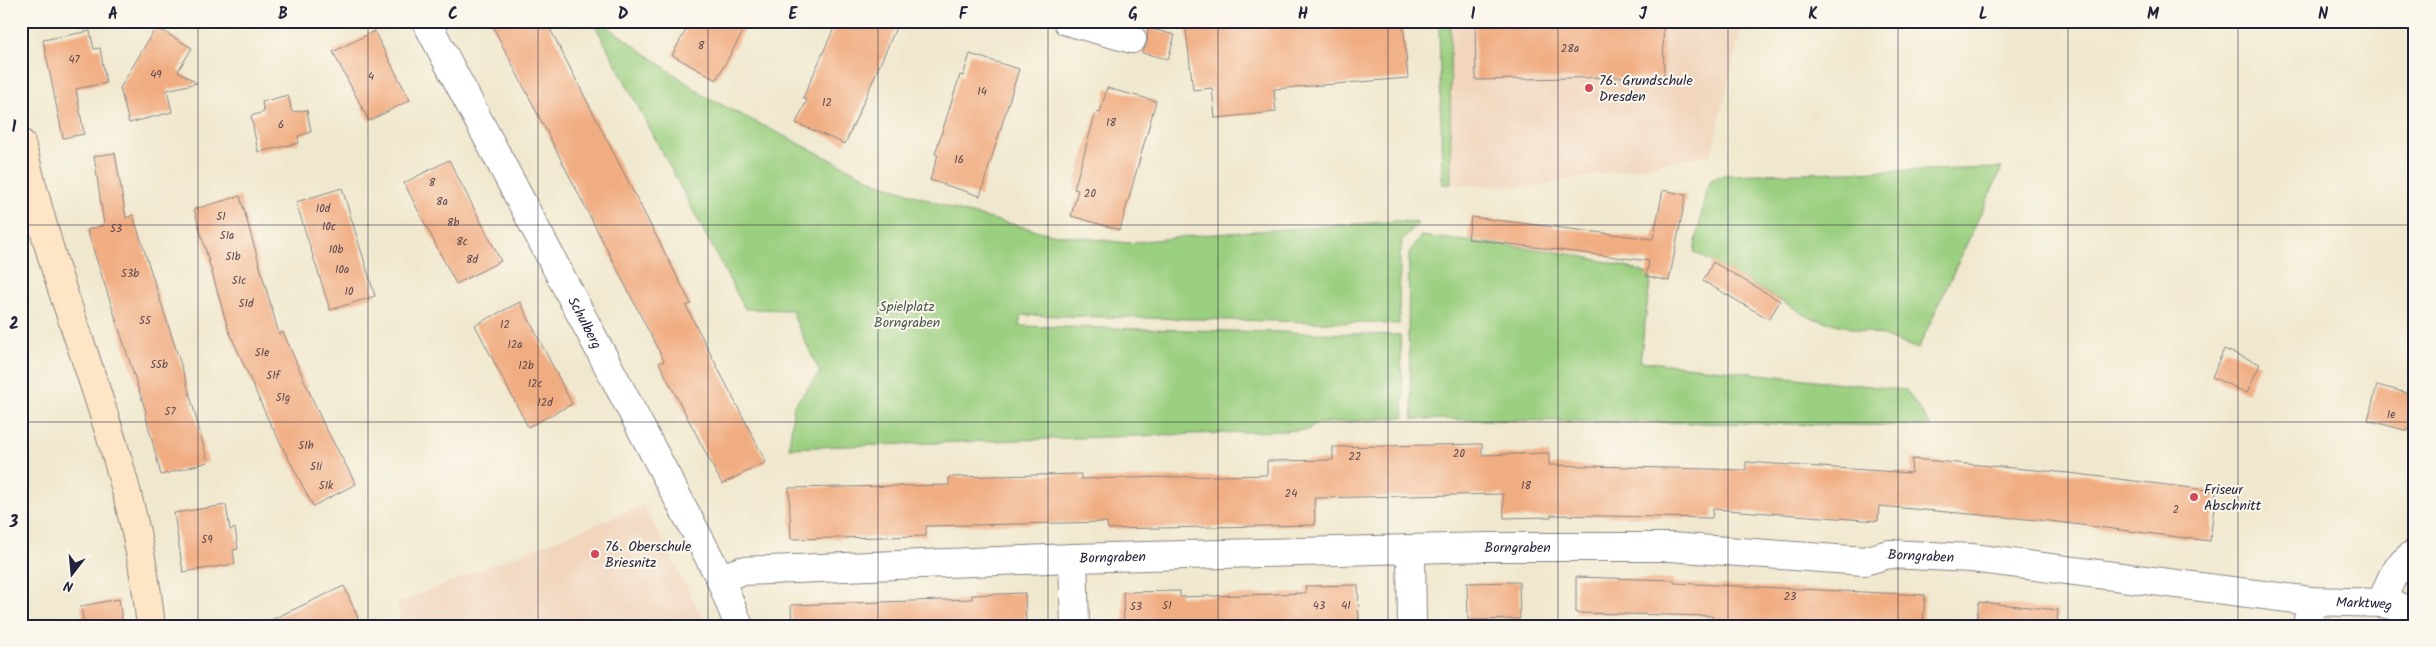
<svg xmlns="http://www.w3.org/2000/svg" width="2436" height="647" font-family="Kalam,sans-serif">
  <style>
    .built { fill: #f1d5bd }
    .green { fill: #9bcf80; stroke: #5e785e }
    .building { fill: #f1ad82 }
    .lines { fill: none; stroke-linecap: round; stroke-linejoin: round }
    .street-casing { stroke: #898584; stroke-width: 30 }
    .secondary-casing { stroke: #898584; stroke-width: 30 }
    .street { stroke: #fff; stroke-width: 28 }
    .secondary { stroke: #fde5c5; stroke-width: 28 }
    .grid { fill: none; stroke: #22223b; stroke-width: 1; stroke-opacity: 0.55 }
    .poi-dot { fill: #d1495b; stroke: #fbf7ec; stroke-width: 2 }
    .labels { text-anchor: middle; stroke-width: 4; stroke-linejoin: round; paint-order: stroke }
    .number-label { font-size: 11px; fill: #56454d }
    .poi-label { font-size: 14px; fill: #22223b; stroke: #fbf7ec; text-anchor: start }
    .park-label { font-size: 14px; fill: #465650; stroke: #fbf7ec }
    .street-label { font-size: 14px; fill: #22223b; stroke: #fbf7ec }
    .neatline { fill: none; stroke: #22223b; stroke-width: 2 }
    .grid-label { font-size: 16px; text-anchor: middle; font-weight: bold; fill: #22223b }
  </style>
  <rect width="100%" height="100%" fill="#fbf7ec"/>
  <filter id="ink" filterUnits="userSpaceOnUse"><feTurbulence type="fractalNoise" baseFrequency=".02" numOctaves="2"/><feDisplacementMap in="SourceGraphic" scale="10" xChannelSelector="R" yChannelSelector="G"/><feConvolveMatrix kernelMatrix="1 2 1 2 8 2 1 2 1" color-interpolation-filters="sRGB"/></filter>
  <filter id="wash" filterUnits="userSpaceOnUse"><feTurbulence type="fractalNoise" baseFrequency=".0096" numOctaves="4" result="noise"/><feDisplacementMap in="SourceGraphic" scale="20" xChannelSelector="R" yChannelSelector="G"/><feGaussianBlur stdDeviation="1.12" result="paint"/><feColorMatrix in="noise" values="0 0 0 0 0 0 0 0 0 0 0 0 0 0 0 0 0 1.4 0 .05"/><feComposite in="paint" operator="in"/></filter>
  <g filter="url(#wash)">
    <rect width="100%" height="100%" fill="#f0e8ce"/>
    <path class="built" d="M 1450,21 L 1743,21 L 1711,154 L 1531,187 L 1451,184 Z
      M 644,505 L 707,626 L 402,626 L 397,603 Z"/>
    <path class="green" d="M 593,21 L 600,21 L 706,97 L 876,182 L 960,211 L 1051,234 L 1127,243 L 1201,235 L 1398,221 L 1418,223 L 1402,241 L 1400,255 L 1399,324 L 1021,315 L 1019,326 L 1400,335 L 1404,417 L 1315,424 L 1308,430 L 789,448 L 794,405 L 820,373 L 793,315 L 794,310 L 745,309 Z
      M 1439,21 L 1450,21 L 1451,184 L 1442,184 Z
      M 2002,168 L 1918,349 L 1880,335 L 1811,318 L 1694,252 L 1706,191 L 1711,180 L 1723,175 Z
      M 1421,236 C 1498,245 1578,249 1651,275 L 1640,361 L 1906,390 L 1931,426 L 1413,419 L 1408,335 L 1409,253 Z"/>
    <g id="blocks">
      <path class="building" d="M 490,21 L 546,21 L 691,304 L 686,306 L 766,462 L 722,484 L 659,363 L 664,361 Z
        M 691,21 L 749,21 L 716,80 L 672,55 Z
        M 837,21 L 899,21 L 845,144 L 796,123 L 807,100 L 803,98 Z
        M 1185,21 L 1403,21 L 1408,78 L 1274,89 L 1276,112 L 1215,118 L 1212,88 L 1193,90 Z
        M 1475,21 L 1663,21 L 1664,76 L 1476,80 Z
        M 156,27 L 192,48 L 178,71 L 197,83 L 167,90 L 172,112 L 129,123 L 120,88 Z
        M 1148,28 L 1175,35 L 1168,59 L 1142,53 L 1147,43 Z
        M 90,31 L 94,49 L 100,48 L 106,83 L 76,89 L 84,134 L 63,138 L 43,40 Z
        M 374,31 L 410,100 L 369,121 L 333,52 Z
        M 970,54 L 1019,69 L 980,196 L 930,180 L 938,155 L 935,154 L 960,75 L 963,76 Z
        M 1107,88 L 1156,101 L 1120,230 L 1071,216 L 1078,190 L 1074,189 L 1096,112 L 1100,113 Z
        M 288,95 L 292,112 L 307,110 L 311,132 L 298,136 L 299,143 L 258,152 L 251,116 L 264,112 L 262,102 Z
        M 115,153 L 126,218 L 133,215 L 187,384 L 208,462 L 161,475 L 145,413 L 146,412 L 87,230 L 104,225 L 94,156 Z
        M 449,160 L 501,261 L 456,284 L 404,183 Z
        M 342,188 L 375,296 L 330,310 L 296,202 Z
        M 1663,190 L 1686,195 L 1669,281 L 1646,276 L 1649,261 L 1468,239 L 1471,217 L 1653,239 Z
        M 240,196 L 279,334 L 283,332 L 323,423 L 356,484 L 313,506 L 267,417 L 228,329 L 194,209 Z
        M 1713,262 L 1780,301 L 1769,319 L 1703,281 Z
        M 520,302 L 572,404 L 528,427 L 475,325 Z
        M 2224,349 L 2260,364 L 2247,393 L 2212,377 Z
        M 2377,385 L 2415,395 L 2415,407 L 2408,431 L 2368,420 Z
        M 1482,444 L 1482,455 L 1549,453 L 1549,465 L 1746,470 L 1746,462 L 1911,473 L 1912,459 L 2069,473 L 2216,491 L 2210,541 L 2049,521 L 1879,506 L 1878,521 L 1713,509 L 1712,518 L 1551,515 L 1551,517 L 1504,518 L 1503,494 L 1314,498 L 1315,525 L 1108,529 L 1107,522 L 926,526 L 926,536 L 791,539 L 789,488 L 949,485 L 949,477 L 1081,474 L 1081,479 L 1267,475 L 1267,461 L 1333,460 L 1333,447 Z
        M 226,505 L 230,530 L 235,528 L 238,549 L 233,550 L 235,564 L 183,572 L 174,513 Z
        M 1576,577 L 1674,580 L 1674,583 L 1925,595 L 1923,626 L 1849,626 L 1788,622 L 1788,626 L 1781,626 L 1712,622 L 1712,616 L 1576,613 Z
        M 1519,582 L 1520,619 L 1468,620 L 1467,583 Z
        M 1358,585 L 1359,625 L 1124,626 L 1123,592 L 1180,591 L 1180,597 L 1306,593 L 1305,586 Z
        M 344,586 L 358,618 L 340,626 L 258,626 Z
        M 1025,593 L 1026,626 L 792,626 L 791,605 L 972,599 L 972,595 Z
        M 119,599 L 123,626 L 84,626 L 81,606 Z
        M 1979,602 L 2058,610 L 2057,626 L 1976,626 Z"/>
    </g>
  </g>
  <g filter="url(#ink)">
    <use href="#blocks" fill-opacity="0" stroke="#898584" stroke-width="1"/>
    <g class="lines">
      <defs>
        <g id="street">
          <path id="s1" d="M 426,21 L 720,578 L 739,626"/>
          <path d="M 1067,21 L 1132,39"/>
          <path d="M 1411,550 L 1412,626"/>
          <path d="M 1073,558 L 1075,626"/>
          <path id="s2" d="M 720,578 L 741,571 L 1073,558 L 1485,547 L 1670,547 L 1864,561 L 1889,554 L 1972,558 L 2311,601 L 2382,603 L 2415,611"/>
          <path d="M 2382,603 C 2389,581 2396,565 2415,553"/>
          <path d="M 2307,626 L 2311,601"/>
        </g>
        <path id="secondary" d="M 21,143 C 34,192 46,241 62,289 C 100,402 139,506 151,626"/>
      </defs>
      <use href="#street" class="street-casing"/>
      <use href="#secondary" class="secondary-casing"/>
      <use href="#street" class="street"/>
      <use href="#secondary" class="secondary"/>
    </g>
  </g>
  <path class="grid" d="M 198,21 L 198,626M 368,21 L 368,626M 538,21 L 538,626M 708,21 L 708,626M 878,21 L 878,626M 1048,21 L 1048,626M 1218,21 L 1218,626M 1388,21 L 1388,626M 1558,21 L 1558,626M 1728,21 L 1728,626M 1898,21 L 1898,626M 2068,21 L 2068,626M 2238,21 L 2238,626M 21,225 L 2415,225M 21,422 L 2415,422"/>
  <g class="poi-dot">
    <circle cx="1589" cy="88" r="5"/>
    <circle cx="2194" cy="497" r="5"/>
    <circle cx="595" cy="554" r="5"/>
  </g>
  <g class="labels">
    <g class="number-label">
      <text x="701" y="49">8</text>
      <text x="1570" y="52">28a</text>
      <text x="74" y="63">47</text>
      <text x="156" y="78">49</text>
      <text x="371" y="80">4</text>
      <text x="982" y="95">14</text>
      <text x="827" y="106">12</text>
      <text x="1111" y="126">18</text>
      <text x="281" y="128">6</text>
      <text x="959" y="163">16</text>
      <text x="432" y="186">8</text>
      <text x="1090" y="197">20</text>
      <text x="442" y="205">8a</text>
      <text x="323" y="212">10d</text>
      <text x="221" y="220">51</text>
      <text x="453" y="226">8b</text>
      <text x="329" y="230">10c</text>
      <text x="116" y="232">53</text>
      <text x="227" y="239">51a</text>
      <text x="462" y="245">8c</text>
      <text x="336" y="253">10b</text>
      <text x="233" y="260">51b</text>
      <text x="472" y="263">8d</text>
      <text x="342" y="273">10a</text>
      <text x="130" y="277">53b</text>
      <text x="239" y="284">51c</text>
      <text x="349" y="295">10</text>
      <text x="246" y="307">51d</text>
      <text x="145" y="324">55</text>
      <text x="505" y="328">12</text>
      <text x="515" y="348">12a</text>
      <text x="262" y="356">51e</text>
      <text x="159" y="368">55b</text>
      <text x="526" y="369">12b</text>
      <text x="273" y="379">51f</text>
      <text x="535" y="387">12c</text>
      <text x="283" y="401">51g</text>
      <text x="545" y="406">12d</text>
      <text x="170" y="415">57</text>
      <text x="2391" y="418">1e</text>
      <text x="306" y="449">51h</text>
      <text x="1459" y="457">20</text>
      <text x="1355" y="460">22</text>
      <text x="316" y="470">51i</text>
      <text x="326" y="489">51k</text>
      <text x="1526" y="489">18</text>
      <text x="1291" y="497">24</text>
      <text x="2176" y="513">2</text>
      <text x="207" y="543">59</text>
      <text x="1790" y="600">23</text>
      <text x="1167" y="609">51</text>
      <text x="1319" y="609">43</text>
      <text x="1346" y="609">41</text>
      <text x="1136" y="610">53</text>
    </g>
    <g class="poi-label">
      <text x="1599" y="85">76. Grundschule<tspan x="1599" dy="16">Dresden</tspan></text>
      <text x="2204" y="494">Friseur<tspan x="2204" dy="16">Abschnitt</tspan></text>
      <text x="605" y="551">76. Oberschule<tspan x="605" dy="16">Briesnitz</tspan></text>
    </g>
    <g class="park-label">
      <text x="907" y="311">Spielplatz<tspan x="907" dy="16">Borngraben</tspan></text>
    </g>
    <g class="street-label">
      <text dy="5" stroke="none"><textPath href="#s1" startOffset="341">Schulberg</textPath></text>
      <text dy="5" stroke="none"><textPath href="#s2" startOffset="799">Borngraben</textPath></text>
      <text dy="5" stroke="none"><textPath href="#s2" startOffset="394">Borngraben</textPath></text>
      <text dy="5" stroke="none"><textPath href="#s2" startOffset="1204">Borngraben</textPath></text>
      <text dy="5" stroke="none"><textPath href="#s2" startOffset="1650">Marktweg</textPath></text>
    </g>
  </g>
  <rect width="2436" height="647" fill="none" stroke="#fbf7ec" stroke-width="55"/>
  <g transform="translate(72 574) rotate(196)" stroke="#fbf7ec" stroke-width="4" paint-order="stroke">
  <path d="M0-4L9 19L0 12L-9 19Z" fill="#22223b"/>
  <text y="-8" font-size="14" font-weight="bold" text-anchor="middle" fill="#22223b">N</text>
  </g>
  <rect x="28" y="28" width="2380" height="592" class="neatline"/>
  <g class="grid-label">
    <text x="113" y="19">A</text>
    <text x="283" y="19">B</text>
    <text x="453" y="19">C</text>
    <text x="623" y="19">D</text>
    <text x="793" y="19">E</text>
    <text x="963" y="19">F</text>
    <text x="1133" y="19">G</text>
    <text x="1303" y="19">H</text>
    <text x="1473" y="19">I</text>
    <text x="1643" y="19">J</text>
    <text x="1813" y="19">K</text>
    <text x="1983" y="19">L</text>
    <text x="2153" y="19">M</text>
    <text x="2323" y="19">N</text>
    <text x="14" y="132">1</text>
    <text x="14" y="329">2</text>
    <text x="14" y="527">3</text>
  </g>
</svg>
